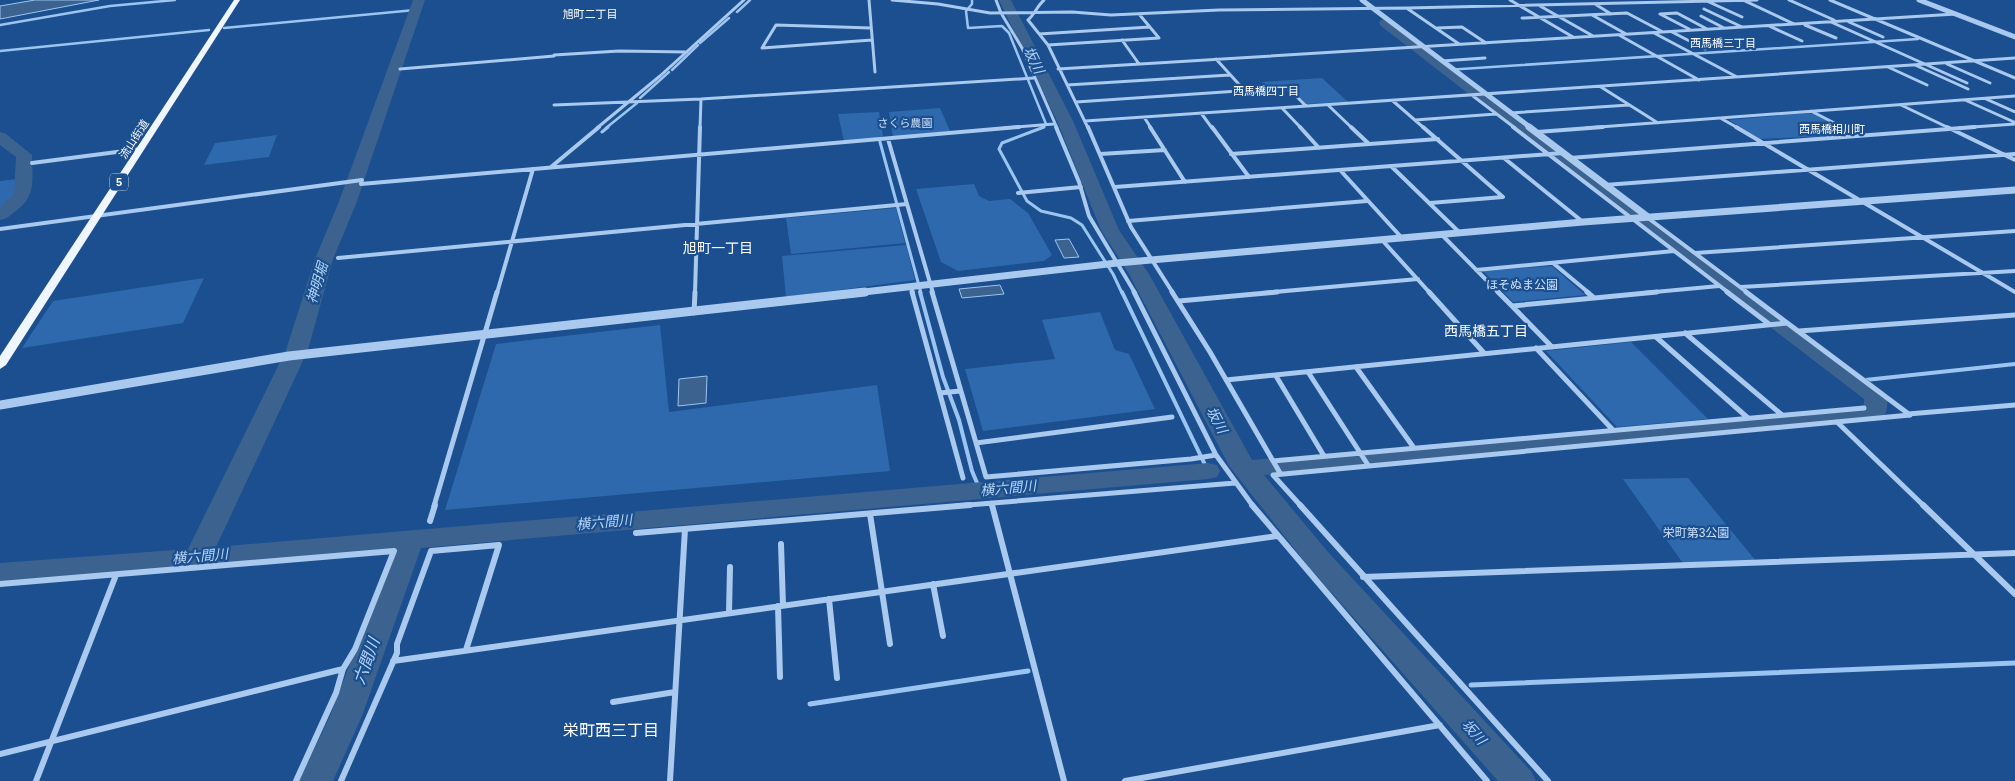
<svg xmlns="http://www.w3.org/2000/svg" width="2015" height="781" font-family="Helvetica,'Noto Sans JP',sans-serif">
  <style>
    .green { fill: #2e69ad }
    .water { fill: #3c6290; stroke: #9cc4f0 }
    .lines { fill: none; stroke-linecap: round; stroke-linejoin: round }
    .stream-far3 { stroke: #9cc4f0; stroke-width: 2.5 }
    .stream-far2 { stroke: #9cc4f0; stroke-width: 3 }
    .stream-far1 { stroke: #9cc4f0; stroke-width: 4 }
    .stream { stroke: #9cc4f0; stroke-width: 5 }
    .river { fill: #3c6290; fill-rule: evenodd }
    .minor-far3 { stroke: #a9c9ee; stroke-width: 3 }
    .minor-far2 { stroke: #a9c9ee; stroke-width: 4 }
    .minor-far1 { stroke: #a9c9ee; stroke-width: 5 }
    .minor { stroke: #a9c9ee; stroke-width: 6 }
    .tertiary-far2 { stroke: #a9c9ee; stroke-width: 5 }
    .tertiary-far1 { stroke: #a9c9ee; stroke-width: 7 }
    .tertiary { stroke: #a9c9ee; stroke-width: 9 }
    .primary { fill: #f0f6ff; fill-rule: evenodd }
    .labels { text-anchor: middle; stroke-width: 4.5; stroke-linejoin: round; paint-order: stroke }
    .far-neighbourhood-label { font-size: 11px; fill: #fff; stroke: #1b4f8f }
    .far-park-label { font-size: 11px; fill: #cfe3fa; stroke: #1b4f8f }
    .far-street-label { font-size: 11px; fill: #fff; stroke: #1b4f8f }
    .shield { fill: #1b4f8f; stroke: #bbcadd; stroke-width: 1 }
    .shield-label { font-size: 11px; font-weight: bold; fill: #fff }
    .park-label { font-size: 12px; fill: #cfe3fa; stroke: #1b4f8f }
    .water-label { font-size: 14px; font-style: italic; fill: #b5d3f5; stroke: #1b4f8f }
    .neighbourhood-label { font-size: 14px; fill: #fff; stroke: #1b4f8f }
    .near-water-label { font-size: 16px; font-style: italic; fill: #b5d3f5; stroke: #1b4f8f }
    .near-neighbourhood-label { font-size: 16px; fill: #fff; stroke: #1b4f8f }
  </style>
  <rect width="100%" height="100%" fill="#1b4f8f"/>
  <path class="green" d="M 1322,78 L 1348,102 L 1306,104 L 1291,88 L 1267,88 L 1262,82 Z
    M 940,108 L 950,131 L 893,137 L 889,112 Z
    M 879,112 L 883,136 L 877,138 L 844,141 L 838,114 Z
    M 1807,113 L 1814,114 L 1849,133 L 1848,135 L 1760,139 L 1729,120 Z
    M 277,135 L 269,157 L 204,165 L 215,143 Z
    M 18,179 L 21,191 L 15,201 L 0,213 L 0,181 Z
    M 974,184 L 979,196 L 989,201 L 1010,199 L 1028,213 L 1052,255 L 1044,261 L 958,271 L 941,262 L 916,189 Z
    M 896,208 L 905,243 L 791,254 L 786,218 Z
    M 906,245 L 915,280 L 786,297 L 782,256 Z
    M 1552,266 L 1585,295 L 1513,302 L 1483,271 Z
    M 204,278 L 183,323 L 22,348 L 53,301 Z
    M 1100,312 L 1115,350 L 1129,354 L 1155,409 L 983,431 L 965,369 L 1055,359 L 1042,320 Z
    M 660,325 L 669,412 L 877,385 L 890,471 L 445,510 L 496,344 Z
    M 1631,342 L 1708,419 L 1617,427 L 1546,351 Z
    M 1688,478 L 1756,561 L 1685,566 L 1623,479 Z"/>
  <path class="water" d="M 35,0 L 99,0 L 0,19 L 0,6 Z
    M 1069,239 L 1079,257 L 1064,258 L 1055,240 Z
    M 1000,285 L 1004,294 L 962,298 L 959,289 Z
    M 707,376 L 706,403 L 678,406 L 679,379 Z"/>
  <g class="lines">
    <path class="stream-far3" d="M 972,0 L 972,4 L 966,11 L 968,28 L 1002,26 L 1009,33 L 1046,124 L 1041,128
      M 737,12 L 750,0
      M 0,25 L 110,6 L 175,0
      M 224,28 L 415,10
      M 700,43 L 729,18
      M 0,51 L 209,30
      M 672,70 L 698,45
      M 1446,70 L 1918,39
      M 640,98 L 669,72
      M 606,128 L 637,103"/>
    <path class="stream-far2" d="M 1044,127 L 1002,143 L 999,149 L 1027,201 L 1041,211 L 1071,218 L 1082,225 L 1113,274 L 1122,293
      M 602,132 L 608,127
      M 880,142 L 921,293"/>
    <path class="stream-far1" d="M 920,292 L 943,377 L 959,420 L 972,471 L 980,490
      M 1122,292 L 1208,471
      M 1856,381 L 2015,364"/>
    <path class="stream" d="M 1471,685 L 2015,663
      M 810,704 L 1028,671"/>
    <path class="river" d="M 413,0 L 425,0 L 356,204 L 333,259 L 308,350 L 216,547 L 1208,463 L 1217,465 L 1220,471 L 1217,477 L 1208,479 L 421,548 L 362,716 L 333,781 L 299,781 L 330,716 L 393,551 L 0,583 L 0,563 L 188,549 L 286,350 L 315,259 L 338,204 Z
      M 999,0 L 1011,0 L 1073,121 L 1119,230 L 1149,274 L 1252,460 L 1864,407 L 1864,399 L 1637,225 L 1634,221 L 1637,217 L 1643,216 L 1649,217 L 1884,392 C 1889,400 1888,411 1883,418 L 1875,420 L 1264,475 L 1328,552 L 1531,771 L 1536,781 L 1498,781 L 1308,566 L 1229,466 L 1129,274 L 1101,230 L 1057,121 Z
      M 1385,19 L 1389,20 L 1637,207 L 1640,211 L 1637,215 L 1631,216 L 1625,215 L 1381,26 L 1379,23 L 1381,20 Z
      M 0,132 L 6,134 L 32,155 C 32,177 37,195 17,210 C 11,215 7,219 0,220 L 0,207 L 14,194 L 16,157 L 0,145 Z"/>
    <path class="minor-far3" d="M 869,0 L 875,72
      M 892,0 L 938,4 L 990,13 L 1072,12 L 1111,15 L 1219,10 L 1408,8 L 1757,0
      M 996,0 L 1001,13 L 1022,48 L 1057,128
      M 1044,0 C 1037,6 1035,14 1028,20 L 1048,45 L 1088,128
      M 1510,0 L 1573,37
      M 1789,0 L 1834,20
      M 1830,0 L 2015,78
      M 1745,1 L 1794,24
      M 1709,2 L 1742,17
      M 1595,4 L 1611,14
      M 1540,6 L 1593,36
      M 1408,9 L 1459,44
      M 1704,9 L 1742,27
      M 1592,15 L 1626,34
      M 1701,16 L 1724,28
      M 1522,18 L 1627,13 L 1663,32
      M 1831,22 L 1967,83
      M 1849,22 L 1883,37
      M 1805,25 L 1836,38
      M 1769,26 L 1802,41
      M 1437,28 L 1462,27 L 1486,43
      M 1689,29 L 1660,14 L 1677,13 L 1707,29
      M 1672,32 L 1705,49
      M 1654,33 L 1737,77
      M 1039,34 L 1150,27
      M 1619,35 L 1699,80
      M 1122,40 L 1139,64
      M 1048,45 L 1159,38 L 1139,14
      M 762,48 L 776,25 L 871,28
      M 762,48 L 872,40
      M 554,55 L 619,51 L 687,52
      M 1216,59 L 1245,91
      M 1442,61 L 1485,58
      M 1947,64 L 1990,83
      M 1915,65 L 1968,89
      M 1888,67 L 1927,85
      M 400,69 L 554,56
      M 1058,69 L 1956,14
      M 1067,85 L 1230,75
      M 1601,87 L 1658,123
      M 1473,96 L 1515,128
      M 1986,99 L 2015,112
      M 1965,100 L 2014,122
      M 1393,101 L 1424,128
      M 1076,102 L 1285,88 L 1289,89 L 1306,106
      M 554,105 L 701,99 L 1034,78
      M 1328,105 L 1352,128
      M 1901,105 L 1949,128
      M 1282,108 L 1301,128
      M 1811,111 L 1844,128
      M 1201,113 L 1212,128
      M 1510,113 L 1629,105
      M 1144,117 L 1151,128
      M 1722,119 L 1738,128
      M 1415,120 L 1496,114
      M 1085,121 L 2015,58
      M 597,128 L 660,76 L 744,0
      M 700,128 L 701,99
      M 1004,128 L 1054,124
      M 1586,128 L 2015,96
      M 1959,128 L 2015,124"/>
    <path class="minor-far2" d="M 1056,127 L 1079,182 L 1089,216 L 1135,293
      M 1088,127 L 1131,227 L 1173,293
      M 1150,127 L 1185,182
      M 1212,127 L 1249,177
      M 1300,127 L 1319,148
      M 1351,127 L 1369,144
      M 1423,127 L 1503,197 L 1430,203
      M 1513,127 L 1729,293
      M 1736,127 L 2015,292
      M 1842,127 L 1857,135
      M 1947,127 L 2015,160
      M 1537,132 L 1603,127
      M 888,139 L 933,293
      M 1100,154 L 1165,150
      M 1231,154 L 1438,139
      M 1504,158 L 1583,222
      M 1570,158 L 1975,127
      M 32,163 L 140,149
      M 1391,166 L 1460,233
      M 551,167 L 599,127
      M 1340,170 L 1402,238
      M 361,184 L 1019,127
      M 1605,185 L 2015,154
      M 1115,187 L 1563,153
      M 1018,193 L 1081,187
      M 1648,218 L 1748,293
      M 1128,221 L 1367,201
      M 0,229 L 362,180
      M 1442,235 L 1499,293
      M 1382,240 L 1430,293
      M 1695,253 L 2015,231
      M 338,258 L 907,204
      M 1553,263 L 1589,293
      M 1476,270 L 1674,251
      M 911,287 L 913,293
      M 1741,287 L 2015,271
      M 497,293 L 533,169
      M 695,293 L 700,127
      M 1263,293 L 1418,279
      M 1644,293 L 1719,286"/>
    <path class="minor-far1" d="M 912,292 L 963,478
      M 932,292 L 986,477 L 1191,459 L 1216,455
      M 1134,292 L 1216,455 L 1253,506
      M 1172,292 L 1210,352 L 1280,473
      M 1429,292 L 1484,353
      M 1498,292 L 1512,306 L 1657,292
      M 1587,292 L 1593,297
      M 1727,292 L 1769,324
      M 1746,292 L 1910,415
      M 1179,301 L 1277,292
      M 1512,306 L 1552,347
      M 694,313 L 695,292
      M 1799,331 L 2015,315
      M 1685,333 L 1782,415
      M 1656,337 L 1748,418
      M 1536,348 L 1613,430
      M 1356,367 L 1414,448
      M 1308,372 L 1368,465
      M 1276,376 L 1324,456
      M 1226,380 L 1787,323
      M 940,393 L 960,391
      M 1908,414 L 2015,405
      M 1837,422 L 1924,506
      M 976,443 L 1172,417
      M 1273,461 L 1864,408
      M 991,503 L 992,506
      M 434,506 L 497,292
      M 956,506 L 1235,483
      M 1301,506 L 1273,475 L 1910,415"/>
    <path class="minor" d="M 992,505 L 1064,781
      M 1252,505 L 1487,781
      M 1300,505 L 1548,781
      M 1923,505 L 2015,594
      M 870,514 L 890,644
      M 430,521 L 435,505
      M 636,533 L 970,505
      M 781,544 L 783,605
      M 1363,577 L 2015,553
      M 0,584 L 394,551 L 355,649 L 343,669 L 336,693 L 296,781
      M 933,584 L 943,636
      M 829,599 L 837,678
      M 778,606 L 780,677
      M 729,613 L 730,567
      M 393,661 L 1277,536
      M 613,702 L 675,692
      M 0,754 L 343,669
      M 36,781 L 116,575
      M 341,781 L 397,653 L 397,644 L 431,551 L 499,545 L 466,650
      M 670,781 L 685,529
      M 1125,781 L 1440,725"/>
    <path class="tertiary-far2" d="M 1362,0 L 1531,128
      M 1919,0 L 2015,37"/>
    <path class="tertiary-far1" d="M 1529,127 L 1648,217
      M 855,293 L 1117,263 L 1583,222 L 2015,190"/>
    <path class="tertiary" d="M 0,405 L 289,356 L 865,292"/>
    <path class="primary" d="M 234,0 L 240,0 L 6,365 L 0,369 L 0,356 Z"/>
  </g>
  <g class="labels">
    <g class="far-neighbourhood-label">
      <text x="590" y="18">旭町二丁目</text>
      <text x="1723" y="47">西馬橋三丁目</text>
      <text x="1266" y="95">西馬橋四丁目</text>
      <text x="1832" y="133">西馬橋相川町</text>
    </g>
    <g class="far-park-label">
      <text x="905" y="127">さくら農園</text>
    </g>
    <g class="far-street-label">
      <text transform="translate(134 139) rotate(-57)" y="4">流山街道</text>
    </g>
    <rect class="shield" x="110" y="173.5" width="18" height="17" rx="4"/>
    <g class="shield-label">
      <text x="119" y="186">5</text>
    </g>
    <g class="park-label">
      <text x="1522" y="289">ほそぬま公園</text>
      <text x="1696" y="537">栄町第3公園</text>
    </g>
    <g class="water-label">
      <text transform="translate(1034 60) rotate(64)" y="5">坂川</text>
      <text transform="translate(317 283) rotate(-73)" y="5">神明堀</text>
      <text transform="translate(1217 420) rotate(62)" y="5">坂川</text>
      <text transform="translate(1008 488) rotate(-5)" y="5">横六間川</text>
      <text transform="translate(604 522) rotate(-5)" y="5">横六間川</text>
      <text transform="translate(200 556) rotate(-5)" y="5">横六間川</text>
      <text transform="translate(1474 732) rotate(48)" y="5">坂川</text>
    </g>
    <g class="neighbourhood-label">
      <text x="718" y="253">旭町一丁目</text>
      <text x="1486" y="336">西馬橋五丁目</text>
    </g>
    <g class="near-water-label">
      <text transform="translate(366 661) rotate(-70)" y="6">六間川</text>
    </g>
    <g class="near-neighbourhood-label">
      <text x="611" y="736">栄町西三丁目</text>
    </g>
  </g>
</svg>
